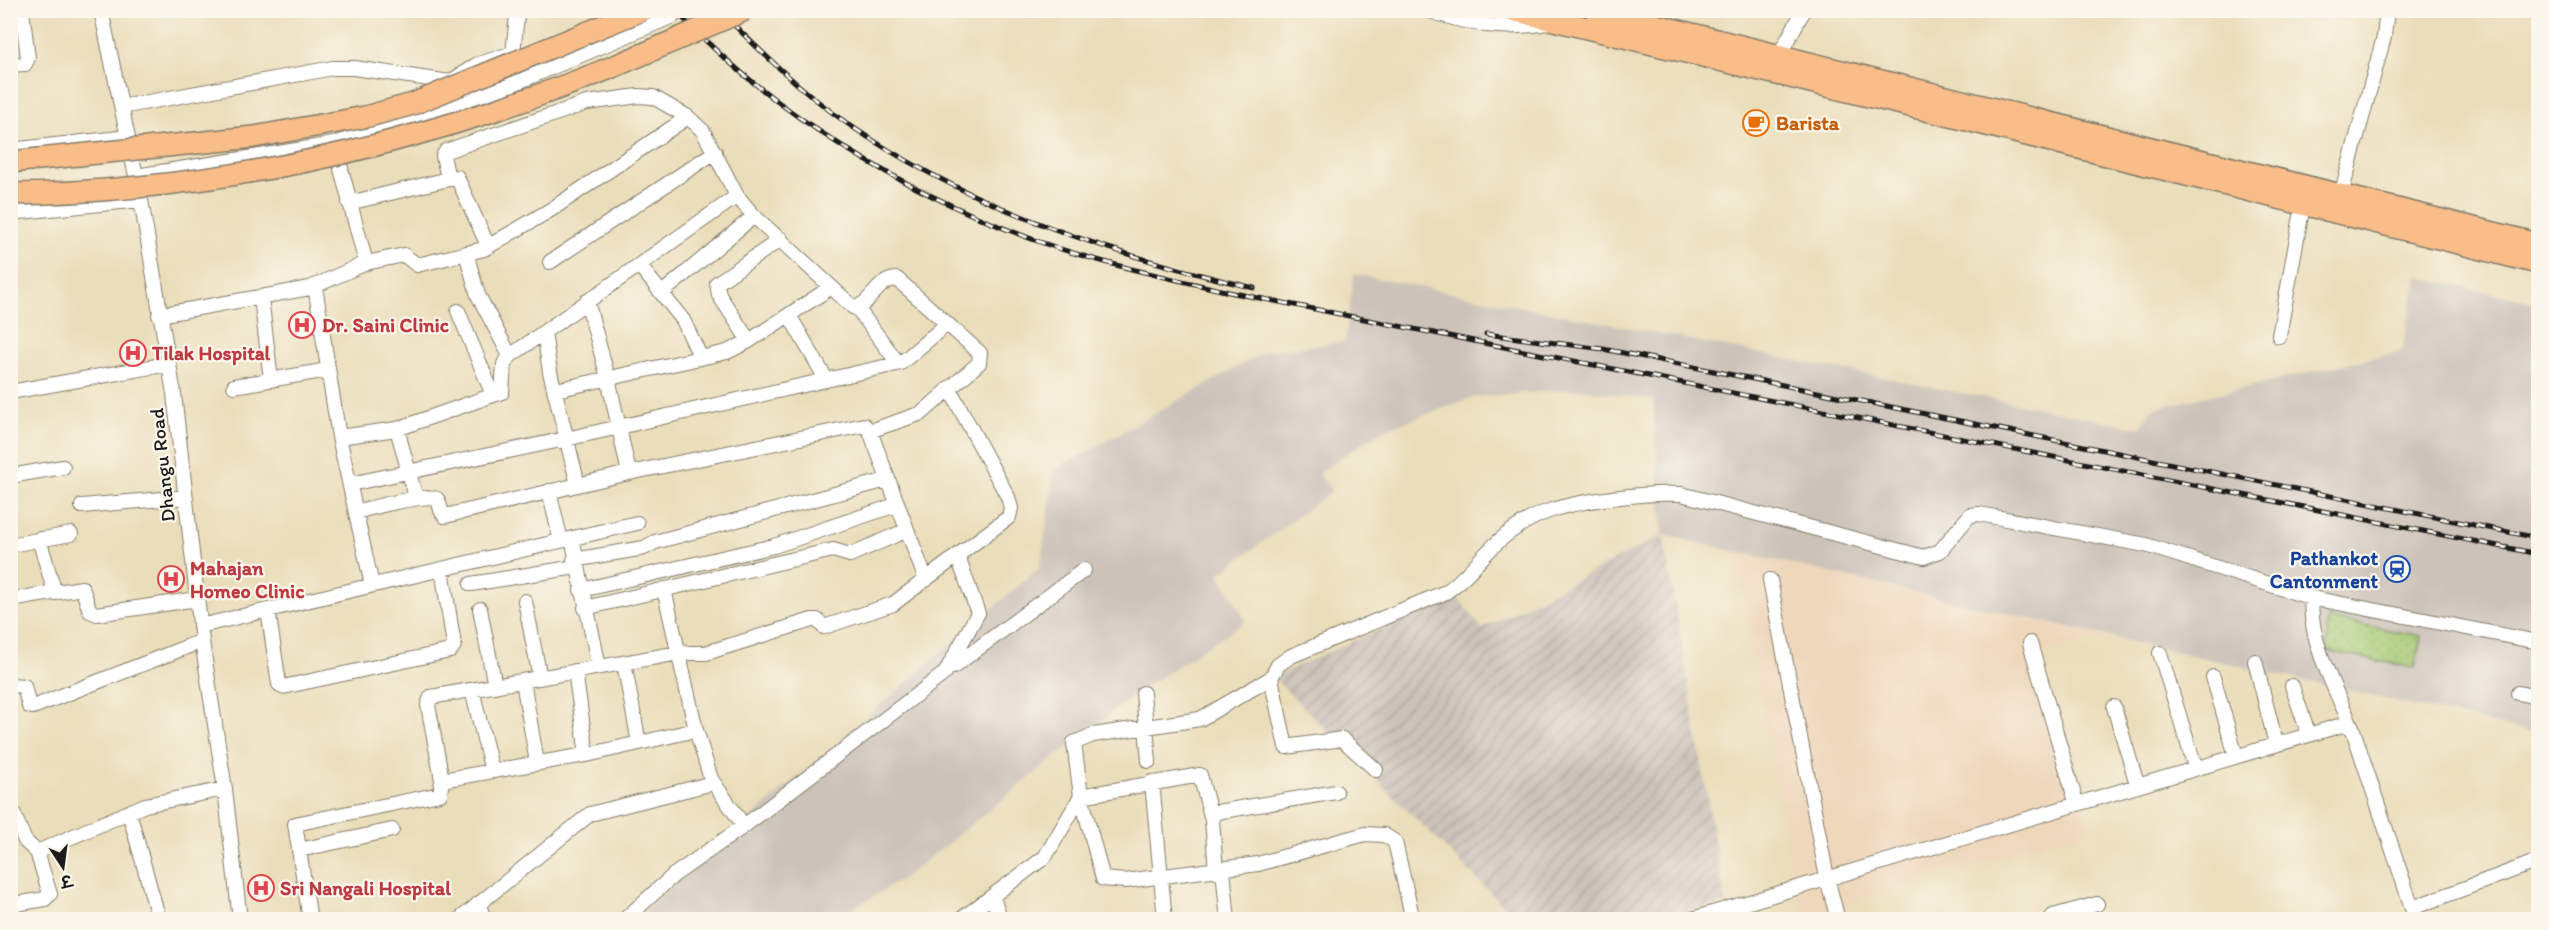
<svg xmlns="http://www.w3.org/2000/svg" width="2549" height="930" font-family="Itim,'Playpen Sans Deva',sans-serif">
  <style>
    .built { fill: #eed7bb }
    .industrial { fill: url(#industrial-furrows) }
    .railway { fill: #ccc2b9 }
    .grass { fill: url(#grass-dots); stroke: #607248; stroke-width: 1.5 }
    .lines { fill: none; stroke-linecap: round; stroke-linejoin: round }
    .minor-tunnel { stroke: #c1b69a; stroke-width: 14; stroke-dasharray: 14 7; stroke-linecap: butt }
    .minor-casing { stroke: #837c6a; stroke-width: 16 }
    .highway-casing { stroke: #837c6a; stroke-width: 24 }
    .minor { stroke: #fff; stroke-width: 14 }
    .highway { stroke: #f8bd89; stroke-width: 21 }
    .rail-casing { stroke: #1c1c1c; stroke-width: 5 }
    .rail { stroke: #fbf7ec; stroke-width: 3; stroke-dasharray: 9; stroke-linecap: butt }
    .highway-bridge-casing { stroke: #837c6a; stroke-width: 24; stroke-linecap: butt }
    .highway-bridge { stroke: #f8bd89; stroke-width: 21 }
    .labels { text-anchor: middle; stroke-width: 4.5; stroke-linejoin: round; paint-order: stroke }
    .food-label { font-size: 20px; font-weight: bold; fill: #c56008; stroke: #fbf7ec; text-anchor: start }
    .health-label { font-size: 20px; font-weight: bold; fill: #be3a42; stroke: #fbf7ec; text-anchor: start }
    .street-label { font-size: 20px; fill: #1c1c1c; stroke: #fbf7ec }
    .transit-label { font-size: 20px; font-weight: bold; fill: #164399; stroke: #fbf7ec; text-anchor: end }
  </style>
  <defs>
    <pattern id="industrial-furrows" width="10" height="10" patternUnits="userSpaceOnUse" patternTransform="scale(1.5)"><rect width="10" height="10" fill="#ccc2b9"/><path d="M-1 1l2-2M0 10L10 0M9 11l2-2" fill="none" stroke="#afa69e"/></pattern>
    <pattern id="grass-dots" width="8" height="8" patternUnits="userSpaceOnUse" patternTransform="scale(1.5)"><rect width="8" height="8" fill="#a5c973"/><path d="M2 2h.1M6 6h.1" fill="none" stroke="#8dac63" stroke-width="1.8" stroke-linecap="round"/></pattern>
  </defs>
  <rect width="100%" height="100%" fill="#fbf7ec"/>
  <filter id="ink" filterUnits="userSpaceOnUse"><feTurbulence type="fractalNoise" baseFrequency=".0167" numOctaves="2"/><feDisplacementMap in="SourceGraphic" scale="12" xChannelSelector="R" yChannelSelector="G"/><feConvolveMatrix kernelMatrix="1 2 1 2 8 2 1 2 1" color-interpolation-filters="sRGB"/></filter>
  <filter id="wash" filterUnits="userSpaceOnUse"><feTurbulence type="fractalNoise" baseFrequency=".008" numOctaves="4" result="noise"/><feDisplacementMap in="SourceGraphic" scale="24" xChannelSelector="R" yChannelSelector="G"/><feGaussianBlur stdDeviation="1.35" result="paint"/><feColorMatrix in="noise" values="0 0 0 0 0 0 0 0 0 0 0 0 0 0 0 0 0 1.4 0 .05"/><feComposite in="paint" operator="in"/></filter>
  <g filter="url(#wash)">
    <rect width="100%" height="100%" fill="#eaddb9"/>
    <path class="built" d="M 1733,551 L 2111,637 L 2037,656 L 2092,829 L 1800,918 Z"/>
    <path class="industrial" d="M 1663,535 L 1725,903 L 1653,919 L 1517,919 L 1273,677 L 1456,595 L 1482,629 Z"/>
    <path class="railway" d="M 1354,274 L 2140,428 L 2152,409 L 2402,351 L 2417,277 L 2538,303 L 2538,734 L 1663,535 L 1653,400 L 1579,389 L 1475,397 L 1383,430 L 1318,473 L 1332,491 L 1219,574 L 1246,621 L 1136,693 L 908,875 L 836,919 L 633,920 L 1040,567 L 1055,470 L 1266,351 L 1345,342 Z"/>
    <path class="grass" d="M 2328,618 L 2421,636 L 2415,668 L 2326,651 Z"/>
  </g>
  <g filter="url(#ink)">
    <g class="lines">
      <path class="minor-tunnel" d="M 673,16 L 687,10"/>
      <defs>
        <path id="minor" d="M 101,10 L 141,200 L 174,394 L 202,641 L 225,789 L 240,920
          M 1427,10 C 1472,25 1501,31 1547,23
          M 1779,55 L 1804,10
          M 10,65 L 25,64 L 28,58 L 22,10
          M 121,107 L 333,68 L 354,68 L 450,82 L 476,65 L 513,53 L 517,16 L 515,10
          M 335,146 L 366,263
          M 10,150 L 128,137
          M 136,176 L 334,144 L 506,87 L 673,16
          M 448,178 L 443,156 L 446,151 L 587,103 L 638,96 L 653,97 L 688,117 L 703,131 L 737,196 L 754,216 L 853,307 C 870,308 876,279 897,279 L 980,353 L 979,363 L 922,413 L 870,431
          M 2341,195 L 2384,37 L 2387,10
          M 349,203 L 457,177 L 488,246
          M 10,213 L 141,200
          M 466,253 L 478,295 L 510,356
          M 550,262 L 715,152
          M 639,265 L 683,320 L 701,358
          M 315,286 L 339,437 L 372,585
          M 662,293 L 754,216
          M 261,297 L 271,380
          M 587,301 L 608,378 L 629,473
          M 857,308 L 898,363
          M 458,311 L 493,395
          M 159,315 L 310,288 L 366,263 L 404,255 L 417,265 L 484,249 L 552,209 L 688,117
          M 789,315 L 826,379
          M 544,332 L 550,372 L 578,485
          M 2279,336 L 2303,205
          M 749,341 L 719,295 L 717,283 L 781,239
          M 234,386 L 328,370
          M 556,390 L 727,352 L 749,341 L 830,288
          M 10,392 L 168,364
          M 397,429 L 416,498
          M 339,437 L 397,429 L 502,392 L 504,364 L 510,356 L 737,196
          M 10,476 L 63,467
          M 350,484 L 566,439 L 901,363 L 947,324
          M 549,491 L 561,541
          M 82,506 L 185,497
          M 356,512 C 367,509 430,492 437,499 C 441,504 439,511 445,516 L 629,473 L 864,425 L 870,431 L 926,580
          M 572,538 L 599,667
          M 39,539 L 55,593
          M 10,545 L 71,534
          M 574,560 L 644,548 L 655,542 L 887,480
          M 1770,580 L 1827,878 L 1838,920
          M 471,584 L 576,567
          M 581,590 L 774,546 L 896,505
          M 2312,598 C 2307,637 2336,691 2352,727
          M 10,600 L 82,588 L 90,611 L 97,614 L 197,599
          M 525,601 L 540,678
          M 585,608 L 833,550 L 850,555 L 907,530
          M 480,609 L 495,686
          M 268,610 L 279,684 L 283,687 L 450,651 L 454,645 L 442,569
          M 200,626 L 637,523
          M 2030,643 L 2076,802
          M 2160,653 L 2195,767
          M 2255,661 L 2276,744
          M 624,663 L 639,743
          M 953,667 L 1084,570
          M 575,671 L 587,755
          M 2213,677 L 2236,756
          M 1271,678 L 1200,719 L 1093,735 L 1074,743 L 1081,796 L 1103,879 L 1125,881 L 1258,864 L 1365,834 L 1384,835 L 1395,842 L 1413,920
          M 523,681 L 537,763
          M 10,685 L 24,686 L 29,706 L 33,707 L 202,641
          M 2292,686 L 2309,735
          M 472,690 L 492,771
          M 1143,693 L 1149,761
          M 2518,693 L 2538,697
          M 2114,707 L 2137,784
          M 696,730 L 711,779 L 744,826
          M 1376,770 L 1342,739 L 1286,747 L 1271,678 L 1278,665 L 1291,656 L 1446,592 C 1469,576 1484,552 1506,535 C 1519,525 1534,516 1549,511 C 1580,500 1648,492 1681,494 L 1924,557 L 1940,551 L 1970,515 L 1979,514 L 2146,545 L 2312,598 L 2538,642
          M 442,780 L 428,705 L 431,697 L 679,653 L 706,653 L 812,620 L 817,620 L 824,627 L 893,604 L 1009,517 L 1011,508 L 1008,497 L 949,388
          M 1152,782 L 1165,920
          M 10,805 L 25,841 L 37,852 L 145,805 L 225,789
          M 129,812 L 159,920
          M 1211,813 L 1336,792
          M 299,850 L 392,830
          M 1223,870 L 1228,920
          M 992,896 L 1001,920
          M 478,904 L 485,920
          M 10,905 L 45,899 L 50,894 L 37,852
          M 2412,908 L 2538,861
          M 310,920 L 295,824 L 440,794 L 442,780 L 591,754 L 696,730 L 664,589
          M 459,920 L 590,814 L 713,783
          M 624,920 L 674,875 L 744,826 L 945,673 L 978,613 L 958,557
          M 960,920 L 1045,857 L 1081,796 L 1200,775 L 1212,820 L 1216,871
          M 1689,920 L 2342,725 L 2352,727 L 2416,920
          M 2050,920 L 2053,916 L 2097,904"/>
        <path id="highway" d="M 1512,10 L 1943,114 L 2538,263
          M 1595,10 L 2538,244"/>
      </defs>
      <use href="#minor" class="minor-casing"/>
      <use href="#highway" class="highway-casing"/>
      <use href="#minor" class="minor"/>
      <use href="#highway" class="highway"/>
      <defs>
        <path id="rail" d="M 675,10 C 775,116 905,193 1040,242 C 1102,264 1166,277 1229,292 L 2538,554
          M 719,10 C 760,51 801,91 848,124 C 969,207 1112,255 1254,288
          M 1486,334 L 1603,349 L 1664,361 L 2538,538"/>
      </defs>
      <use href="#rail" class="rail-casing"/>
      <use href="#rail" class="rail"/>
      <defs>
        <path id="highway-bridge" d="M 10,162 L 254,137 L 365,117 L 413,104 L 642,10
          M 10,194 C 191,192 369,156 539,95 C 609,71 676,39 745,10"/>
      </defs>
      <use href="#highway-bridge" class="highway-bridge-casing"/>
      <use href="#highway-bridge" class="highway-bridge"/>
    </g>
  </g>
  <defs>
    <symbol id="cafe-ring" viewBox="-11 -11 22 22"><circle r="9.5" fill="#fbf7ec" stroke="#e8710a" stroke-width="1.5"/><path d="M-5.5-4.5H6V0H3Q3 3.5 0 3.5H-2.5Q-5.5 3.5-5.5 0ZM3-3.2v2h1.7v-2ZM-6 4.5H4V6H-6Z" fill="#e8710a"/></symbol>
    <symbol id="hospital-ring" viewBox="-11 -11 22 22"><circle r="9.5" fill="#fbf7ec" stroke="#e0444e" stroke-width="1.5"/><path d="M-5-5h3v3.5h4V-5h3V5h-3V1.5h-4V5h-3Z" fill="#e0444e"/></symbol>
    <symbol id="station-ring" viewBox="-11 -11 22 22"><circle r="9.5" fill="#fbf7ec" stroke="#1a4fb4" stroke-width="1.5"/><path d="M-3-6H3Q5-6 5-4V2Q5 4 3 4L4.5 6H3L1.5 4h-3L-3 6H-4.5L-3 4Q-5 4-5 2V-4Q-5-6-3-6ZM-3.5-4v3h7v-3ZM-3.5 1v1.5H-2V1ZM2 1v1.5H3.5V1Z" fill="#1a4fb4"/></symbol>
  </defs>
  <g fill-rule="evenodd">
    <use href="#cafe-ring" x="1741" y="108" width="30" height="30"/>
    <use href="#hospital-ring" x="287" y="310" width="30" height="30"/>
    <use href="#hospital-ring" x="118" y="338" width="30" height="30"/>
    <use href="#station-ring" x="2382" y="554" width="30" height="30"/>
    <use href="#hospital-ring" x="156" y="564" width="30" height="30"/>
    <use href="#hospital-ring" x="246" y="873" width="30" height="30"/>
  </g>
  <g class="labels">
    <g class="food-label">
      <text x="1776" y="130">Barista</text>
    </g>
    <g class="health-label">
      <text x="322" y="332">Dr. Saini Clinic</text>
      <text x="152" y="360">Tilak Hospital</text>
      <text x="190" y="575">Mahajan<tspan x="190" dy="23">Homeo Clinic</tspan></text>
      <text x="280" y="895">Sri Nangali Hospital</text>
    </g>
    <g class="street-label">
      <text transform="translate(162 465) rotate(-96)" y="7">Dhangu Road</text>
    </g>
    <g class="transit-label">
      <text x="2378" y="565">Pathankot<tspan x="2378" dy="23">Cantonment</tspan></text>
    </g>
  </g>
  <rect width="2549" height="930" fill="none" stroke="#fbf7ec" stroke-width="36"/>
  <g transform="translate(63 867) rotate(167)" stroke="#fbf7ec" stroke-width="4.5" paint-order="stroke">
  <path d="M0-4.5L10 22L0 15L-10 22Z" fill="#1c1c1c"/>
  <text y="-9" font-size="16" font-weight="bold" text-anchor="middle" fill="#1c1c1c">उ</text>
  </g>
</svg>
